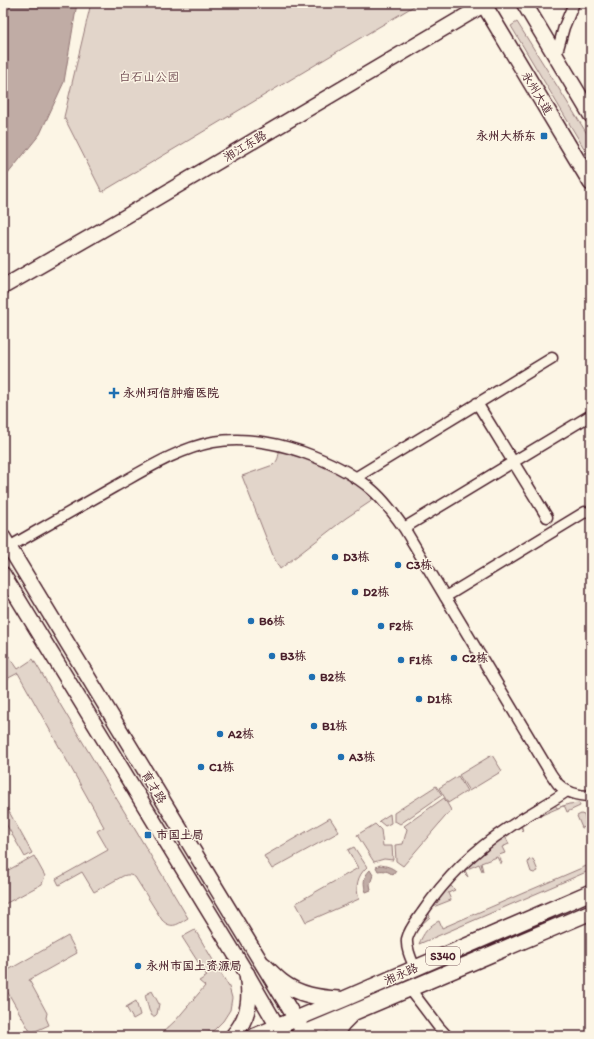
<svg xmlns="http://www.w3.org/2000/svg" width="594" height="1039" font-family="Itim,'LXGW WenKai TC',sans-serif">
  <style>
    .green { fill: #e2d5ca; stroke: #967a7a }
    .water { fill: #c0aca5; stroke: #917474 }
    .lines { fill: none; stroke-linecap: round; stroke-linejoin: round }
    .minor-casing { stroke: #4a1f2b; stroke-width: 13 }
    .secondary-casing { stroke: #4a1f2b; stroke-width: 17 }
    .primary-casing { stroke: #4a1f2b; stroke-width: 18 }
    .minor { stroke: #fcf5e5; stroke-width: 10 }
    .secondary { stroke: #fcf5e5; stroke-width: 14 }
    .primary { stroke: #fcf5e5; stroke-width: 15 }
    .poi-dot { fill: #1f6fb2; stroke: #fcf5e5; stroke-width: 1.5 }
    .labels { text-anchor: middle; stroke-width: 3; stroke-linejoin: round; paint-order: stroke }
    .shield { fill: #fcf5e5; stroke: #7f5f63; stroke-width: 1 }
    .shield-label { font-size: 11px; font-weight: bold; fill: #4a1f2b }
    .park-label { font-size: 12px; fill: #704c53; stroke: #fcf5e5 }
    .street-label { font-size: 12px; fill: #4a1f2b; stroke: #fcf5e5 }
    .poi-label { font-size: 12px; font-weight: bold; fill: #4a1f2b; stroke: #fcf5e5; text-anchor: start }
  </style>
  <rect width="100%" height="100%" fill="#fcf5e5"/>
  <filter id="ink" filterUnits="userSpaceOnUse"><feTurbulence type="fractalNoise" baseFrequency=".025" numOctaves="2"/><feDisplacementMap in="SourceGraphic" scale="8" xChannelSelector="R" yChannelSelector="G"/><feConvolveMatrix kernelMatrix="1 2 1 2 8 2 1 2 1" color-interpolation-filters="sRGB"/></filter>
  <g filter="url(#ink)">
    <path class="green" d="M 91,3 L 419,3 L 102,192 L 64,117 Z
      M 517,22 L 591,140 L 591,160 L 511,26 Z
      M 279,450 C 300,455 321,463 340,473 C 352,480 362,489 372,497 L 370,502 L 346,518 L 280,569 L 274,558 L 242,476 L 273,465 C 278,461 279,456 279,450 Z
      M 9,656 L 18,669 L 33,659 L 188,918 C 178,924 172,930 162,920 L 135,877 C 131,875 128,874 123,876 L 94,892 L 82,872 L 59,885 L 56,879 L 108,850 L 97,831 L 104,827 L 18,673 L 3,681 L 3,659 Z
      M 492,755 L 502,771 L 469,791 L 459,775 Z
      M 458,776 L 467,791 L 448,803 L 439,788 Z
      M 436,786 L 442,795 L 400,824 L 395,821 L 394,822 L 394,813 Z
      M 444,798 L 451,810 L 403,866 L 396,861 L 395,845 L 403,844 L 407,829 L 404,826 Z
      M 3,801 L 32,853 L 25,857 L 6,824 L 3,823 Z
      M 554,803 L 557,808 L 569,804 L 579,803 L 580,806 L 567,812 L 565,807 L 563,806 L 521,824 L 523,831 L 520,825 L 505,836 L 509,844 L 502,847 L 505,853 L 499,855 L 502,863 L 500,863 L 497,857 L 481,863 L 483,871 L 482,871 L 479,864 L 465,870 L 468,877 L 463,872 L 450,885 L 455,890 L 448,893 L 451,900 L 428,909 L 428,911 L 430,917 L 422,924 L 412,936 L 432,903 L 463,868 L 496,840 Z
      M 390,814 L 391,823 L 385,826 L 379,821 Z
      M 581,814 L 584,815 L 587,824 L 586,827 L 582,828 L 577,816 Z
      M 330,818 L 339,832 L 272,869 L 264,856 Z
      M 375,824 L 381,830 L 383,846 L 392,846 L 393,860 L 384,859 L 374,862 L 357,835 Z
      M 354,847 L 367,867 C 357,876 355,887 359,899 L 306,922 L 296,903 L 358,868 L 348,850 Z
      M 34,856 L 45,876 L 42,884 L 3,905 L 3,873 Z
      M 533,859 L 538,871 L 534,873 L 531,872 L 528,863 L 529,860 Z
      M 591,864 L 591,870 L 419,944 C 423,934 429,925 439,921 L 442,928 Z
      M 195,930 L 229,987 L 232,998 L 230,1010 L 223,1021 L 214,1030 L 199,1036 L 159,1036 L 176,1020 L 205,986 L 199,981 L 207,976 L 182,937 Z
      M 68,936 L 77,953 L 29,980 L 47,1013 L 46,1018 L 49,1025 L 31,1033 L 3,984 L 3,973 Z
      M 152,991 L 159,1004 L 157,1014 L 155,1016 L 152,1016 L 149,1010 L 145,995 Z
      M 136,1001 L 140,1015 L 133,1019 L 126,1007 Z"/>
    <path class="water" d="M 3,3 L 77,3 L 64,82 L 40,134 L 3,180 Z
      M 380,865 C 387,866 391,867 396,871 L 393,875 C 388,871 384,870 378,871 L 376,867 Z
      M 370,870 L 373,875 L 370,884 L 371,890 L 366,892 C 363,884 363,877 370,870 Z"/>
    <g class="lines">
      <defs>
        <path id="minor" d="M 556,56 L 564,27 L 574,3
          M 477,403 L 547,517
          M 355,478 L 552,358
          M 404,528 L 591,415
          M 9,547 C 44,527 79,507 114,487 C 145,470 177,449 213,442 C 246,436 283,444 313,456 C 333,464 355,475 371,489 C 384,500 394,514 404,528 L 551,774 C 553,777 556,781 558,784 C 567,793 580,796 591,796
          M 445,597 L 585,512
          M 415,968 C 411,959 406,949 407,939 C 409,930 417,920 422,913 C 445,879 474,850 508,828 C 527,815 548,804 567,791
          M 410,989 L 438,1026 L 447,1036"/>
        <path id="secondary" d="M 3,287 L 123,218 L 487,3
          M 3,537 L 306,1036
          M 3,574 L 247,974 L 283,1036"/>
        <path id="primary" d="M 483,3 L 591,183
          M 524,3 L 591,115
          M 264,965 C 270,971 276,977 282,982 C 299,995 319,998 339,999
          M 233,1036 C 250,1016 251,998 247,974
          M 255,1036 L 344,999 L 591,892
          M 298,1036 L 591,912
          M 334,1036 L 342,1024 L 351,1015"/>
      </defs>
      <use href="#minor" class="minor-casing"/>
      <use href="#secondary" class="secondary-casing"/>
      <use href="#primary" class="primary-casing"/>
      <use href="#minor" class="minor"/>
      <use href="#secondary" class="secondary"/>
      <use href="#primary" class="primary"/>
    </g>
  </g>
  <g class="poi-dot">
    <rect x="540" y="132" width="8" height="8" rx="2"/>
    <path d="M112 387h4v4h4v4h-4v4h-4v-4h-4v-4h4z"/>
    <circle cx="335" cy="557" r="4"/>
    <circle cx="398" cy="565" r="4"/>
    <circle cx="355" cy="592" r="4"/>
    <circle cx="251" cy="621" r="4"/>
    <circle cx="381" cy="626" r="4"/>
    <circle cx="272" cy="656" r="4"/>
    <circle cx="454" cy="658" r="4"/>
    <circle cx="401" cy="660" r="4"/>
    <circle cx="312" cy="677" r="4"/>
    <circle cx="419" cy="699" r="4"/>
    <circle cx="314" cy="726" r="4"/>
    <circle cx="220" cy="734" r="4"/>
    <circle cx="341" cy="757" r="4"/>
    <circle cx="201" cy="767" r="4"/>
    <rect x="144" y="831" width="8" height="8" rx="2"/>
    <circle cx="138" cy="966" r="4"/>
  </g>
  <g class="labels">
    <rect class="shield" x="426" y="947" width="34" height="18" rx="3"/>
    <g class="shield-label">
      <text x="443" y="960">S340</text>
    </g>
    <g class="park-label">
      <text x="149" y="81">白石山公园</text>
    </g>
    <g class="street-label">
      <text transform="translate(537 93) rotate(59)" y="4">永州大道</text>
      <text transform="translate(245 146) rotate(-31)" y="4">湘江东路</text>
      <text transform="translate(154 787) rotate(59)" y="4">育才路</text>
      <text transform="translate(401 974) rotate(-24)" y="4">湘永路</text>
    </g>
    <g class="poi-label">
      <text x="536" y="140" text-anchor="end">永州大桥东</text>
      <text x="123" y="397">永州珂信肿瘤医院</text>
      <text x="343" y="561">D3栋</text>
      <text x="406" y="569">C3栋</text>
      <text x="363" y="596">D2栋</text>
      <text x="259" y="625">B6栋</text>
      <text x="389" y="630">F2栋</text>
      <text x="280" y="660">B3栋</text>
      <text x="462" y="662">C2栋</text>
      <text x="409" y="664">F1栋</text>
      <text x="320" y="681">B2栋</text>
      <text x="427" y="703">D1栋</text>
      <text x="322" y="730">B1栋</text>
      <text x="228" y="738">A2栋</text>
      <text x="349" y="761">A3栋</text>
      <text x="209" y="771">C1栋</text>
      <text x="156" y="839">市国土局</text>
      <text x="146" y="970">永州市国土资源局</text>
    </g>
  </g>
  <rect width="594" height="1039" fill="none" stroke="#fcf5e5" stroke-width="16"/>
  <rect x="8" y="8" width="578" height="1023" fill="none" stroke="#4a1f2b" stroke-width="1.5" filter="url(#ink)"/>
</svg>
